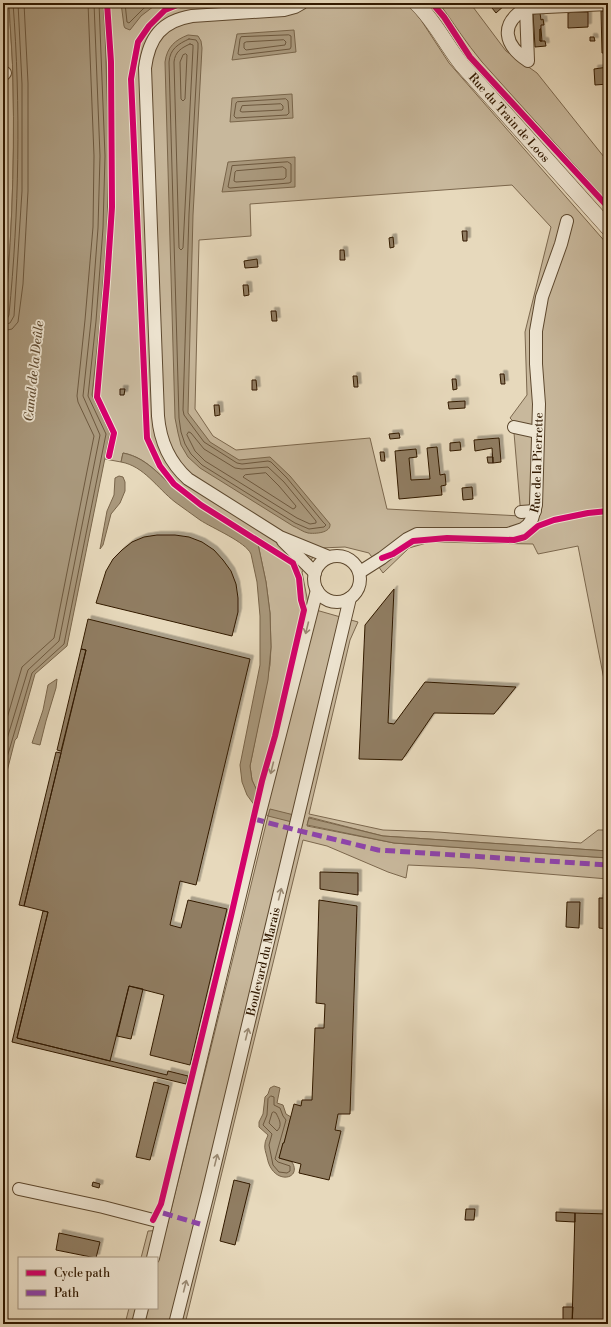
<svg xmlns="http://www.w3.org/2000/svg" width="611" height="1327" font-family="'Libre Bodoni',serif">
  <style>
    .green { fill: #c8b89c; stroke: #7c684e; fill-rule: evenodd }
    .water { fill: #a9987c; stroke: #79654a }
    .lines { fill: none; stroke-linecap: round; stroke-linejoin: round }
    .shore { stroke: #6d583e; stroke-width: 1 }
    .building { fill: #907d62; stroke: #311900; filter: url(#shadow) }
    .minor-casing { stroke: #5e492f; stroke-width: 14 }
    .tertiary-casing { stroke: #5e492f; stroke-width: 16 }
    .minor { stroke: #efe6d3; stroke-width: 12 }
    .tertiary { stroke: #efe6d3; stroke-width: 15 }
    .quiet { stroke: #8e44ad; stroke-width: 5; stroke-dasharray: 10 5; stroke-linecap: butt }
    .cycleway-casing { stroke: #efe6d3; stroke-width: 8 }
    .cycleway { stroke: #d6006c; stroke-width: 6 }
    .oneway { stroke: #9a8a74 }
    .labels { text-anchor: middle; stroke-width: 3.5; stroke-linejoin: round; paint-order: stroke }
    .street-label { font-size: 12px; fill: #311900; stroke: #efe6d3 }
    .water-label { font-size: 13px; font-style: italic; fill: #614c32; stroke: #efe6d3 }
  </style>
  <defs>
    <filter id="shadow"><feDropShadow dx="3.5" dy="-3.5" stdDeviation="0" flood-color="#0004"/></filter>
  </defs>
  <rect width="100%" height="100%" fill="#e7d9bc"/>
  <filter id="stains"><feTurbulence type="fractalNoise" baseFrequency=".005" numOctaves="4"/><feColorMatrix values="0 0 0 0 .2 0 0 0 0 .09 0 0 0 0 .02 0 0 0 .5 -.17"/></filter>
  <radialGradient id="worn" r=".72"><stop offset=".6" stop-color="#630" stop-opacity="0"/><stop offset="1" stop-color="#630" stop-opacity=".3"/></radialGradient>
  <path class="green" d="M 3,3 L 9,3 C 10,30 13,58 13,85 C 15,169 11,253 3,336 Z
    M 103,3 L 407,3 L 421,20 L 449,63 L 608,245 L 608,700 L 578,546 L 538,554 L 533,544 L 430,542 L 409,548 L 383,573 L 369,553 L 345,547 L 320,548 L 302,572 L 309,608 L 358,622 L 350,640 L 309,814 L 383,830 L 438,832 L 581,843 L 598,830 L 608,830 L 608,851 L 383,836 L 309,817 L 307,826 L 394,843 L 608,858 L 608,879 L 474,868 L 408,865 L 406,878 L 388,872 L 327,846 L 303,840 L 185,1324 L 125,1324 L 129,1308 L 157,1308 L 157,1258 L 141,1258 L 148,1231 L 166,1230 L 268,816 L 255,806 L 258,793 L 252,780 L 250,766 L 270,665 L 271,647 L 270,613 L 266,582 L 258,544 C 234,527 207,513 183,495 C 162,480 150,458 123,453 L 121,462 L 105,459 L 110,433 L 92,396 L 100,321 L 107,228 L 109,156 L 105,30 ZM 512,185 L 551,227 L 525,332 L 527,395 L 510,418 L 513,421 L 521,516 L 387,509 L 370,438 L 236,450 L 213,436 L 195,409 L 199,240 L 251,236 L 250,204 Z
    M 439,3 L 470,3 L 506,51 L 537,73 L 608,162 L 608,202 L 482,62 C 466,43 453,22 439,3 Z"/>
  <path class="water" d="M 9,3 L 103,3 L 105,30 L 109,156 L 107,228 L 100,321 L 92,395 L 110,433 L 67,646 L 35,674 L 17,738 L 15,740 L 3,787 L 3,336 C 11,253 15,169 13,85 C 13,58 10,30 9,3 Z
    M 121,3 L 158,3 L 141,16 L 130,30 L 125,28 L 124,26 Z
    M 294,30 L 296,52 L 232,60 L 237,34 Z
    M 188,35 L 198,36 L 201,41 L 202,48 L 193,215 L 188,413 L 210,442 L 239,460 L 270,457 L 290,476 L 330,524 C 331,533 315,534 308,533 C 303,532 298,528 293,526 L 200,468 L 188,457 L 181,445 L 178,433 L 175,418 L 165,62 C 167,47 175,40 188,35 Z
    M 292,94 L 293,118 L 230,122 L 232,98 Z
    M 295,157 L 295,187 L 222,192 L 228,162 Z
    M 123,453 C 150,458 165,483 186,498 C 210,514 235,528 258,544 L 266,582 L 270,613 L 271,647 L 268,680 L 250,766 L 252,780 L 258,793 L 255,806 L 247,795 L 242,782 L 240,765 L 260,665 L 260,616 L 257,582 L 251,554 C 246,542 212,528 200,520 C 192,514 183,508 175,502 C 157,488 144,466 121,462 Z
    M 119,476 L 123,477 L 125,482 L 125,491 L 120,503 L 111,514 L 103,545 L 100,549 L 107,511 L 114,495 L 115,478 Z
    M 57,679 L 56,688 L 46,721 L 40,745 L 32,743 L 43,710 L 48,685 Z
    M 270,809 L 294,815 L 292,822 L 268,816 Z
    M 309,818 L 383,836 L 608,851 L 608,858 L 394,843 L 307,825 Z
    M 274,1086 L 280,1088 L 277,1103 L 283,1105 L 286,1114 L 291,1117 L 284,1143 L 283,1143 L 279,1158 L 292,1162 C 303,1180 272,1186 267,1157 C 266,1153 264,1148 265,1144 C 265,1141 267,1138 268,1135 L 259,1127 L 259,1122 L 263,1114 L 265,1097 L 268,1094 L 270,1088 Z"/>
  <g class="lines">
    <path class="shore" d="M 125,3 L 127,22 L 129,23 L 143,9 L 150,3
      M 289,35 L 291,36 L 291,47 L 290,49 L 240,55 L 238,54 L 240,39 L 241,37 Z
      M 189,39 L 196,40 L 198,43 L 198,48 L 189,214 L 183,410 L 184,415 L 204,442 L 237,463 L 242,464 L 268,461 L 271,462 L 287,478 L 323,522 L 326,525 L 324,527 L 309,529 L 295,523 L 202,465 L 191,454 L 185,444 L 181,432 L 179,418 L 169,62 C 170,49 178,44 189,39 Z
      M 284,40 L 286,42 L 285,45 L 246,50 L 244,48 L 244,43 L 246,42 Z
      M 190,44 L 193,45 L 193,48 L 183,248 L 181,250 L 179,248 L 174,62 C 175,52 181,48 190,44 Z
      M 186,54 L 187,55 L 185,99 L 183,101 L 181,99 L 180,62 L 183,55 Z
      M 286,99 L 288,101 L 289,113 L 287,115 L 236,118 L 234,116 L 236,103 L 237,102 Z
      M 281,104 L 283,106 L 283,109 L 282,110 L 242,112 L 240,111 L 242,106 Z
      M 288,162 L 291,164 L 291,182 L 289,183 L 230,188 L 228,187 L 232,166 Z
      M 283,167 L 286,169 L 286,177 L 284,179 L 236,182 L 234,181 L 235,172 L 236,171 Z
      M 3,320 L 7,319 L 9,315 C 19,212 21,107 13,3
      M 3,325 L 10,323 L 14,316 L 22,191 L 22,84 L 18,3
      M 3,331 L 12,329 L 18,322 L 23,284 L 28,191 L 28,83 L 24,3
      M 189,432 L 191,433 L 204,449 L 235,468 L 242,469 L 268,467 L 284,482 L 316,521 L 316,523 L 310,524 L 297,518 L 205,461 L 195,451 L 187,435 Z
      M 266,473 L 279,486 L 296,506 L 295,508 L 293,509 L 243,477 L 245,475 Z
      M 3,732 L 22,667 L 54,638 L 94,436 L 78,402 L 77,396 L 85,320 L 93,227 L 94,156 L 88,3
      M 3,752 L 28,670 L 59,641 L 100,435 L 83,396 L 91,321 L 98,228 L 100,156 L 94,3
      M 3,771 L 32,673 L 64,644 L 106,434 L 88,396 L 96,321 L 103,228 L 105,156 L 99,3
      M 271,1096 L 274,1097 L 274,1105 L 280,1108 L 283,1116 L 286,1120 L 275,1159 L 278,1162 L 290,1166 L 290,1171 L 287,1173 L 279,1172 L 273,1165 L 269,1145 L 272,1134 L 263,1125 L 267,1115 L 268,1099 Z
      M 274,1112 L 276,1113 C 279,1119 283,1125 277,1131 L 269,1123 L 272,1113 Z"/>
  </g>
  <path class="building" d="M 497,3 L 500,5 L 502,3 L 506,4 L 496,13 L 492,8 Z
    M 601,11 L 608,11 L 608,53 L 602,53 Z
    M 573,12 L 588,12 L 588,27 L 568,28 L 568,13 Z
    M 540,13 L 541,20 L 543,19 L 544,25 L 541,25 L 541,29 L 540,29 L 540,41 L 545,41 L 546,46 L 535,47 L 533,14 Z
    M 540,29 L 541,29 L 542,41 L 540,41 Z
    M 590,37 L 594,37 L 595,41 L 590,41 Z
    M 608,67 L 608,84 L 595,85 L 594,69 Z
    M 462,231 L 467,231 L 467,241 L 463,241 Z
    M 393,237 L 394,247 L 390,248 L 389,238 Z
    M 340,250 L 344,250 L 345,260 L 340,260 Z
    M 257,259 L 258,267 L 245,268 L 244,261 Z
    M 243,285 L 248,285 L 249,295 L 244,296 Z
    M 271,311 L 276,311 L 277,321 L 272,321 Z
    M 500,374 L 504,374 L 505,384 L 501,384 Z
    M 353,376 L 357,376 L 358,387 L 354,387 Z
    M 452,379 L 456,379 L 457,389 L 453,390 Z
    M 252,380 L 256,380 L 257,390 L 252,390 Z
    M 120,389 L 125,389 L 124,395 L 120,395 Z
    M 465,401 L 465,408 L 449,409 L 448,402 Z
    M 214,405 L 219,405 L 220,415 L 215,416 Z
    M 399,433 L 400,438 L 390,439 L 389,434 Z
    M 499,438 L 501,462 L 493,463 L 492,448 L 475,451 L 474,440 Z
    M 460,442 L 461,450 L 450,451 L 450,443 Z
    M 437,447 L 440,475 L 445,474 L 446,485 L 441,486 L 442,495 L 399,499 L 395,451 L 416,449 L 417,457 L 409,458 L 411,480 L 430,479 L 427,448 Z
    M 380,452 L 384,452 L 385,461 L 381,461 Z
    M 487,457 L 493,457 L 493,463 L 488,463 Z
    M 472,487 L 473,499 L 463,500 L 462,488 Z
    M 157,535 L 175,535 L 189,537 L 202,542 L 214,550 L 223,560 L 231,571 L 236,584 L 238,598 L 238,612 L 232,636 L 96,603 L 106,571 L 113,559 L 122,550 L 132,542 L 144,537 Z
    M 394,589 L 388,723 L 394,724 L 425,682 L 516,687 L 494,714 L 434,713 L 402,760 L 359,759 L 365,625 Z
    M 88,619 L 250,659 L 196,885 L 180,881 L 170,925 L 181,928 L 188,900 L 227,909 L 190,1065 L 150,1055 L 164,995 L 129,986 L 110,1061 L 17,1038 L 48,912 L 24,906 L 86,650 L 81,649 Z
    M 81,649 L 86,650 L 61,751 L 57,750 Z
    M 56,752 L 61,753 L 24,906 L 19,905 Z
    M 320,872 L 358,873 L 358,895 L 320,889 Z
    M 599,898 L 608,898 L 608,929 L 599,928 Z
    M 319,900 L 357,906 L 350,1114 L 338,1114 L 335,1130 L 341,1131 L 329,1180 L 299,1173 L 301,1164 L 279,1158 L 283,1143 L 284,1143 L 294,1104 L 301,1106 L 302,1100 L 312,1100 L 315,1028 L 324,1028 L 325,1004 L 316,1003 Z
    M 567,902 L 580,902 L 579,928 L 566,927 Z
    M 43,911 L 48,912 L 17,1038 L 167,1075 L 168,1071 L 188,1076 L 186,1084 L 12,1042 Z
    M 129,986 L 143,989 L 131,1039 L 117,1036 Z
    M 154,1082 L 169,1086 L 150,1160 L 136,1157 Z
    M 234,1180 L 250,1184 L 235,1245 L 220,1241 Z
    M 93,1182 L 100,1184 L 99,1188 L 92,1186 Z
    M 466,1209 L 475,1209 L 474,1220 L 465,1220 Z
    M 556,1212 L 575,1213 L 575,1222 L 556,1221 Z
    M 575,1213 L 608,1214 L 608,1324 L 572,1324 Z
    M 59,1233 L 100,1242 L 96,1258 L 56,1250 Z
    M 563,1307 L 573,1307 L 572,1324 L 563,1324 Z"/>
  <g class="lines">
    <defs>
      <g id="minor">
        <path d="M 302,3 L 295,7 L 284,10 L 192,16 C 162,21 149,37 145,68 L 158,416 C 160,441 169,462 188,479 L 280,537 L 329,557"/>
        <path d="M 526,3 L 526,8 L 528,61 C 504,45 499,24 526,8 L 608,4"/>
        <path d="M 3,75 L 5,73"/>
        <path d="M 514,427 L 537,432"/>
        <path d="M 521,512 L 535,511"/>
        <path d="M 283,541 L 315,573"/>
        <circle cx="337" cy="579" r="23"/>
        <path id="s1" d="M 360,572 L 382,558 L 407,539 L 417,534 L 508,534 L 523,529 L 528,525 L 532,519 L 536,505 L 539,404 L 536,364 L 536,331 L 542,297 L 561,244 L 567,221"/>
        <path d="M 19,1189 L 103,1207 L 161,1222"/>
        <path d="M 153,1258 L 258,820 L 317,590"/>
        <path d="M 138,1324 L 142,1308"/>
        <path id="s2" d="M 175,1324 L 208,1193 L 350,598"/>
      </g>
      <g id="tertiary">
        <path id="s3" d="M 416,3 C 435,21 446,45 462,65 L 608,228"/>
      </g>
    </defs>
    <use href="#minor" class="minor-casing"/>
    <use href="#tertiary" class="tertiary-casing"/>
    <use href="#minor" class="minor"/>
    <use href="#tertiary" class="tertiary"/>
    <path class="quiet" d="M 526,3 L 526,8
      M 3,12 L 5,73
      M 254,819 L 296,830 L 378,850 L 608,865
      M 163,1213 L 200,1224"/>
    <defs>
      <path id="cycleway" d="M 107,3 L 111,62 L 112,207 L 107,282 L 97,397 L 114,433 L 109,456
        M 432,3 L 444,17 L 470,57 L 608,207
        M 382,558 L 393,554 L 413,541 L 447,538 L 514,540 L 525,537 L 538,526 L 554,520 L 588,513 L 608,511
        M 153,1220 L 161,1204 L 231,916 L 262,781 L 275,736 L 304,610 L 301,600 L 299,578 L 293,563 L 201,505 L 174,484 L 160,466 L 147,438 L 131,79 L 138,42 L 149,26 L 165,10 L 182,3"/>
    </defs>
    <use href="#cycleway" class="cycleway-casing"/>
    <use href="#cycleway" class="cycleway"/>
  </g>
  <defs><path id="oneway-shaft" d="M-6 0H5M1.5-3L5.5 0L1.5 3" fill="none" stroke-width="1.6" stroke-linecap="round" stroke-linejoin="round"/></defs>
  <g class="oneway">
    <use href="#oneway-shaft" transform="translate(307 628) rotate(104)"/>
    <use href="#oneway-shaft" transform="translate(272 768) rotate(104)"/>
    <use href="#oneway-shaft" transform="translate(280 894) rotate(-76)"/>
    <use href="#oneway-shaft" transform="translate(247 1034) rotate(-76)"/>
    <use href="#oneway-shaft" transform="translate(216 1160) rotate(-76)"/>
    <use href="#oneway-shaft" transform="translate(185 1286) rotate(-76)"/>
  </g>
  <g class="labels">
    <g class="street-label">
      <text dy="4" stroke="none"><textPath href="#s3" startOffset="148">Rue du Train de Loos</textPath></text>
      <text dy="4" stroke="none"><textPath href="#s1" startOffset="246">Rue de la Pierrette</textPath></text>
      <text dy="4" stroke="none"><textPath href="#s2" startOffset="373">Boulevard du Marais</textPath></text>
    </g>
    <g class="water-label">
      <text transform="translate(33 371) rotate(-84)" y="5">Canal de la Deûle</text>
    </g>
  </g>
  <rect width="611" height="1327" fill="none" stroke="#e7d9bc" stroke-width="16"/>
  <rect x="4" y="4" width="603" height="1319" fill="none" stroke="#311900" stroke-width="2"/>
  <rect x="8" y="8" width="595" height="1311" fill="none" stroke="#311900"/>
  <rect x="18" y="1257" width="140" height="52" fill="#efe6d3" stroke="#a3947f"/>
  <rect x="26" y="1270" width="20" height="6" fill="#d6006c" stroke="#a3947f"/>
  <text x="54" y="1277" font-size="12" fill="#311900">Cycle path</text>
  <rect x="26" y="1290" width="20" height="6" fill="#8e44ad" stroke="#a3947f"/>
  <text x="54" y="1297" font-size="12" fill="#311900">Path</text>
  <rect width="100%" height="100%" filter="url(#stains)"/>
  <rect width="100%" height="100%" fill="url(#worn)"/>
</svg>
